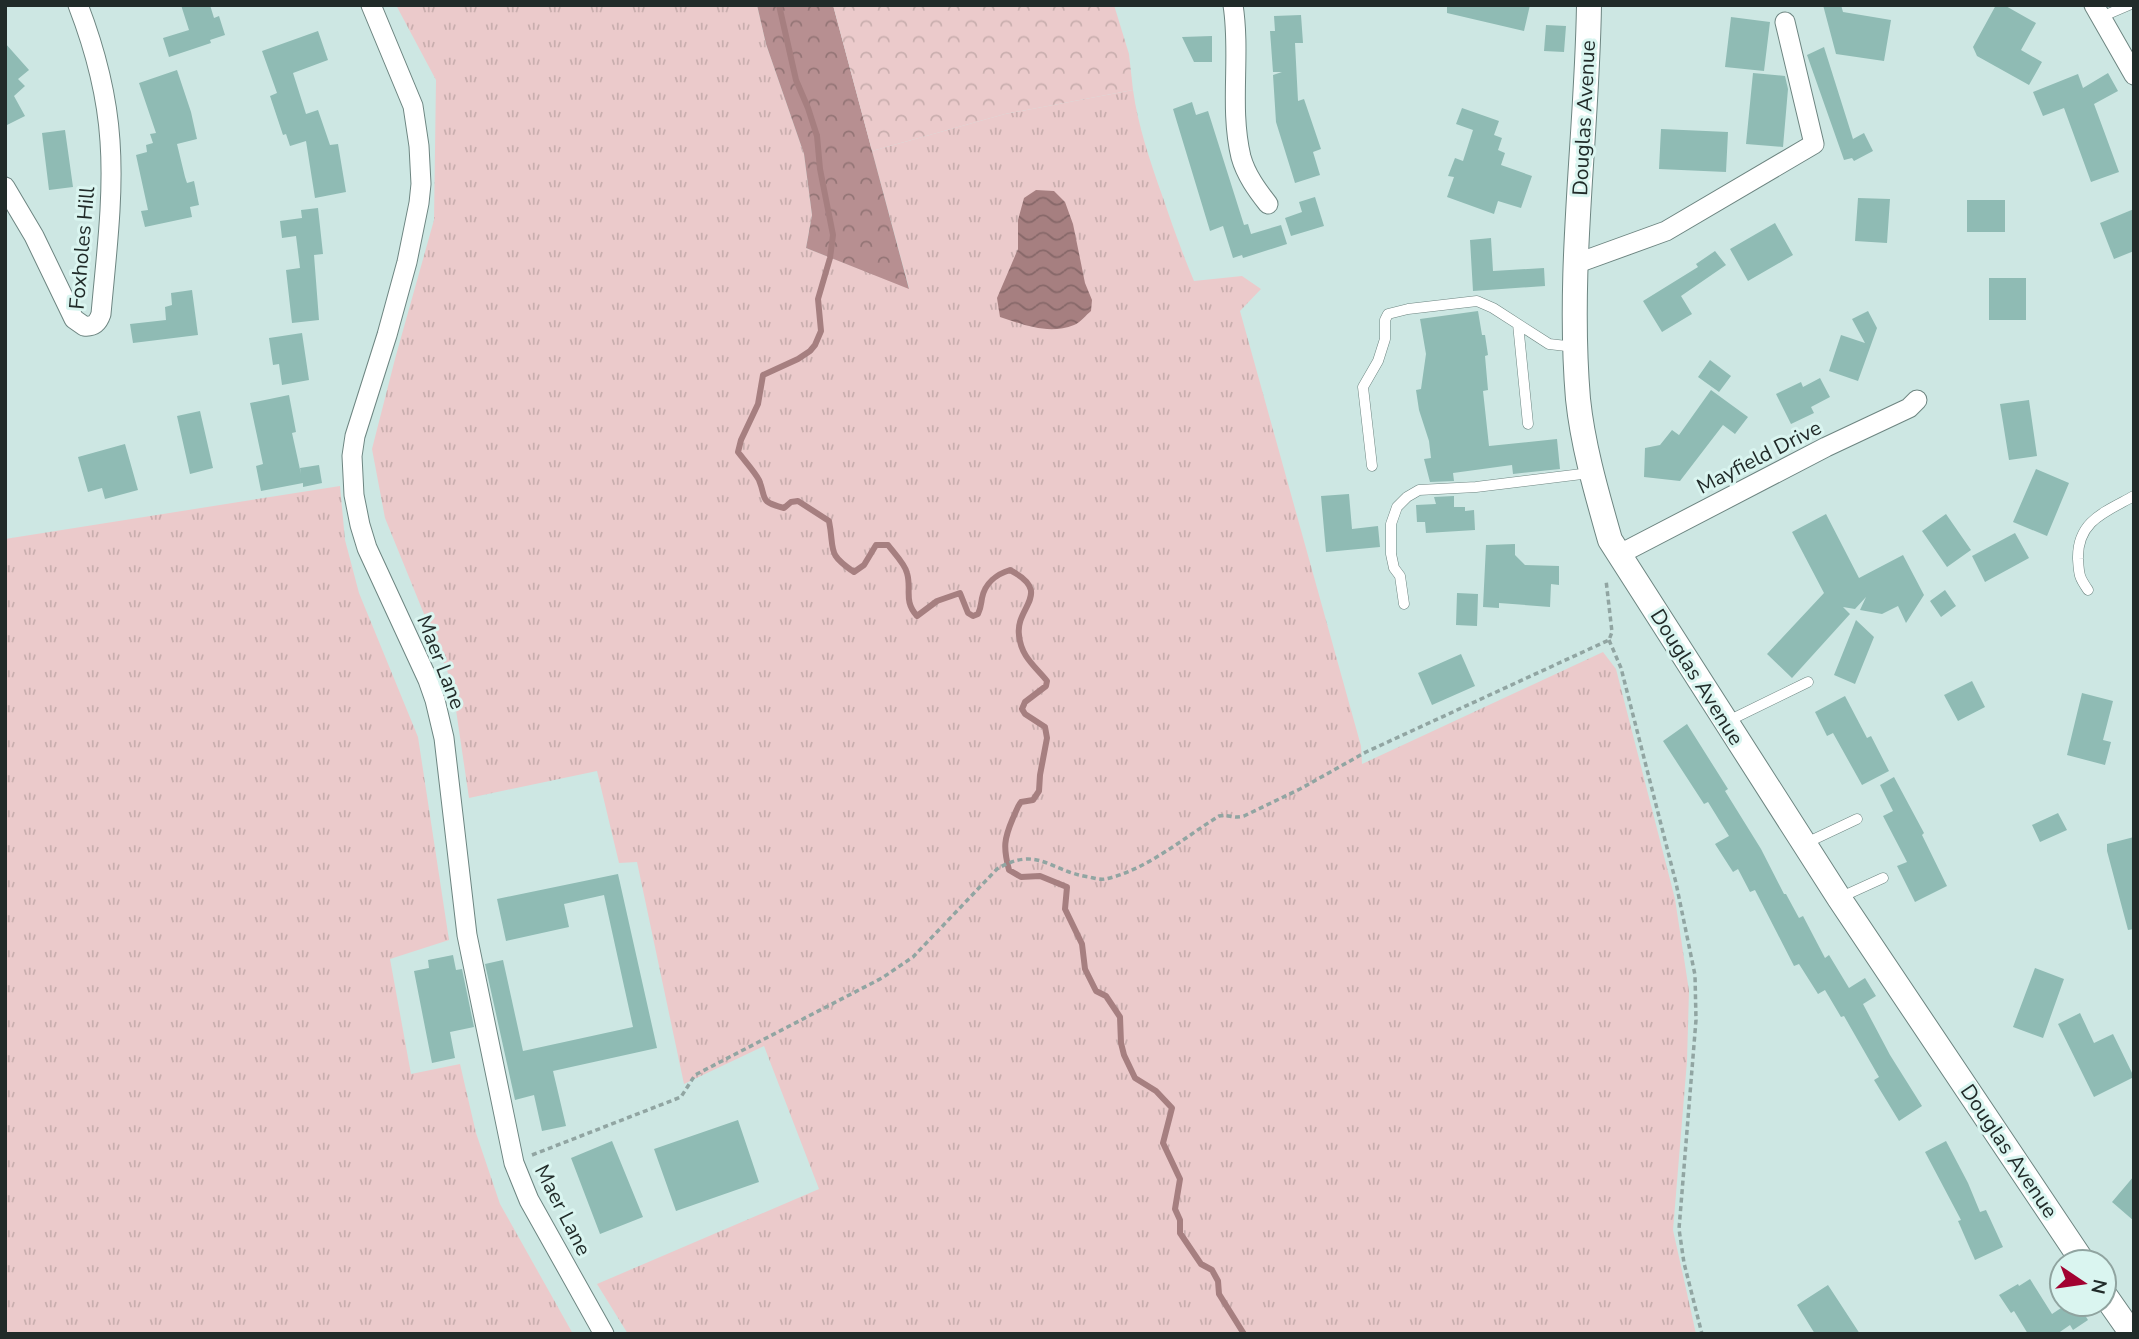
<svg xmlns="http://www.w3.org/2000/svg" width="2139" height="1339" font-family="'Nunito Sans',sans-serif">
  <style>
    .grass { fill: url(#grass-tufts) }
    .forest { fill: url(#forest-crowns) }
    .park { fill: url(#park-crowns) }
    .water { fill: url(#water-waves) }
    .lines { fill: none; stroke-linecap: round; stroke-linejoin: round }
    .stream { stroke: #a67f80; stroke-width: 6 }
    .building { fill: #8fbbb4 }
    .service-casing { stroke: #6d8581; stroke-width: 11 }
    .minor-casing { stroke: #6d8581; stroke-width: 21 }
    .tertiary-casing { stroke: #6d8581; stroke-width: 26 }
    .path { stroke: #91a5a2; stroke-width: 3.5; stroke-dasharray: 5 3.5; stroke-linecap: butt }
    .service { stroke: #fff; stroke-width: 10 }
    .minor { stroke: #fff; stroke-width: 19 }
    .tertiary { stroke: #fff; stroke-width: 24 }
    .labels { text-anchor: middle; stroke-width: 6; stroke-linejoin: round; paint-order: stroke }
    .street-label { font-size: 21px; fill: #212b29; stroke: #daf5f0 }
  </style>
  <defs>
    <pattern id="grass-tufts" width="24" height="20" patternUnits="userSpaceOnUse" patternTransform="scale(1.75)"><rect width="24" height="20" fill="#ebcacb"/><path d="M3 7l-1-3M5 7V3M7 7l1-3M15 17l-1-3M17 17v-4M19 17l1-3" fill="none" stroke="#c9aeae"/></pattern>
    <pattern id="forest-crowns" width="20" height="18" patternUnits="userSpaceOnUse" patternTransform="scale(1.75)"><rect width="20" height="18" fill="#b78f91"/><path d="M2 6a3 3 0 1 1 6 0M12 15a3 3 0 1 1 6 0" fill="none" stroke="#947576"/></pattern>
    <pattern id="park-crowns" width="20" height="18" patternUnits="userSpaceOnUse" patternTransform="scale(1.75)"><rect width="20" height="18" fill="#ebcacb"/><path d="M2 6a3 3 0 1 1 6 0M12 15a3 3 0 1 1 6 0" fill="none" stroke="#c9aeae"/></pattern>
    <pattern id="water-waves" width="16" height="10" patternUnits="userSpaceOnUse" patternTransform="scale(1.75)"><rect width="16" height="10" fill="#a67f80"/><path d="M0 5q4-4 8 0t8 0" fill="none" stroke="#876869"/></pattern>
  </defs>
  <rect width="100%" height="100%" fill="#cde7e3"/>
  <path class="grass" d="M 396,5 L 757,5 L 766,44 L 804,154 L 812,215 L 806,248 L 909,288 L 872,151 L 1005,114 L 1133,90 C 1138,126 1150,161 1162,195 C 1172,224 1182,253 1194,281 L 1242,276 L 1261,289 L 1240,311 L 1361,746 L 1362,764 L 1603,652 L 1616,669 L 1675,899 L 1689,991 L 1687,1061 L 1673,1230 L 1696,1334 L 628,1334 L 597,1284 L 819,1189 L 764,1046 L 684,1084 L 637,862 L 619,863 L 597,771 L 469,798 L 452,683 L 385,518 L 372,449 L 395,359 L 434,220 L 436,80 Z
    M 340,486 L 345,540 L 359,593 L 418,737 L 449,940 L 390,959 L 411,1074 L 460,1064 L 476,1133 L 500,1204 L 573,1334 L 5,1334 L 5,539 Z"/>
  <path class="forest" d="M 757,5 L 833,5 L 909,289 L 806,248 L 812,215 L 804,154 L 766,44 Z"/>
  <path class="park" d="M 833,5 L 1114,5 L 1129,54 L 1133,90 L 1005,114 L 872,151 Z"/>
  <path class="water" d="M 1036,190 L 1054,191 L 1065,202 L 1073,224 L 1085,283 L 1092,300 L 1091,311 C 1086,315 1080,323 1074,325 C 1049,335 1024,325 1000,317 L 997,298 L 1018,249 L 1018,220 L 1024,198 Z"/>
  <g class="lines">
    <path class="stream" d="M 779,5 L 796,80 L 808,108 L 817,136 L 820,169 L 833,235 L 830,258 L 818,299 L 821,331 L 815,345 L 810,351 L 798,359 L 763,375 L 758,404 L 741,440 L 738,452 C 744,460 755,472 759,480 C 767,499 758,501 784,508 L 791,502 L 798,501 L 829,521 C 835,551 826,553 854,572 L 864,565 L 876,545 L 888,545 C 894,553 905,564 907,573 C 912,590 903,600 917,616 L 937,601 L 960,593 L 968,613 L 973,616 L 978,614 C 981,608 981,604 982,598 C 985,583 997,574 1010,570 C 1054,593 1015,607 1019,635 C 1021,657 1035,666 1047,681 L 1046,686 L 1025,702 L 1022,709 L 1025,714 L 1045,727 L 1047,738 L 1040,775 L 1039,791 L 1033,800 L 1021,802 C 1017,807 1016,812 1013,818 C 1004,839 1003,847 1009,870 L 1021,877 L 1040,876 L 1067,887 L 1065,909 L 1082,944 L 1085,969 L 1096,991 L 1106,996 L 1120,1017 L 1121,1043 L 1124,1055 L 1135,1078 L 1156,1091 L 1172,1108 L 1163,1143 L 1180,1179 L 1175,1209 L 1180,1220 L 1180,1233 L 1201,1264 L 1212,1270 L 1218,1281 L 1219,1294 L 1244,1334"/>
  </g>
  <path class="building" d="M 181,5 L 210,5 L 214,18 L 219,16 L 225,35 L 210,40 L 211,43 L 169,57 L 163,38 L 189,30 Z
    M 1447,5 L 1530,5 L 1524,31 L 1447,13 Z
    M 1823,5 L 1841,5 L 1843,12 L 1891,20 L 1884,61 L 1836,54 Z
    M 1996,5 L 2004,5 L 2036,23 L 2021,50 L 2042,62 L 2029,85 L 1977,56 L 1973,47 Z
    M 1301,15 L 1303,43 L 1295,43 L 1298,101 L 1304,99 L 1321,149 L 1313,152 L 1320,175 L 1295,183 L 1276,122 L 1273,75 L 1282,72 L 1273,72 L 1270,31 L 1275,31 L 1274,16 Z
    M 1731,17 L 1770,22 L 1764,71 L 1725,67 Z
    M 1546,25 L 1566,26 L 1564,52 L 1544,51 Z
    M 318,31 L 328,60 L 293,73 L 306,114 L 318,110 L 330,145 L 338,144 L 346,192 L 315,198 L 306,141 L 290,146 L 286,134 L 283,135 L 270,96 L 277,93 L 262,51 Z
    M 1212,36 L 1212,62 L 1194,62 L 1182,37 Z
    M 5,43 L 29,70 L 18,79 L 25,86 L 14,96 L 25,116 L 5,126 Z
    M 1824,47 L 1853,139 L 1864,133 L 1873,151 L 1854,161 L 1852,158 L 1844,160 L 1807,55 Z
    M 177,70 L 191,112 L 197,139 L 177,144 L 185,177 L 187,183 L 194,181 L 199,205 L 190,207 L 192,217 L 145,227 L 141,211 L 148,210 L 136,155 L 147,152 L 146,145 L 153,143 L 150,134 L 156,133 L 139,83 Z
    M 1753,73 L 1785,76 L 1788,89 L 1783,147 L 1746,144 Z
    M 2108,73 L 2118,91 L 2094,104 L 2119,172 L 2091,182 L 2064,108 L 2043,116 L 2033,92 L 2078,74 L 2083,88 Z
    M 1192,102 L 1196,115 L 1208,111 L 1244,225 L 1248,224 L 1251,234 L 1281,225 L 1287,244 L 1243,258 L 1242,255 L 1233,258 L 1223,226 L 1210,231 L 1173,109 Z
    M 1462,108 L 1499,121 L 1494,135 L 1502,138 L 1498,150 L 1505,153 L 1501,165 L 1532,176 L 1521,208 L 1498,201 L 1494,214 L 1447,197 L 1454,177 L 1448,176 L 1455,158 L 1463,161 L 1473,130 L 1456,124 Z
    M 1661,129 L 1728,132 L 1726,172 L 1659,169 Z
    M 65,130 L 73,187 L 49,190 L 42,133 Z
    M 1315,197 L 1324,226 L 1291,236 L 1285,218 L 1302,212 L 1299,202 Z
    M 1858,198 L 1890,199 L 1887,243 L 1855,241 Z
    M 1967,200 L 2005,200 L 2005,232 L 1967,232 Z
    M 318,208 L 323,254 L 314,255 L 319,320 L 292,323 L 286,270 L 300,268 L 296,236 L 282,238 L 280,221 L 302,218 L 301,210 Z
    M 2134,209 L 2134,251 L 2114,259 L 2100,223 Z
    M 1775,223 L 1793,255 L 1748,281 L 1730,249 Z
    M 1491,238 L 1493,271 L 1544,268 L 1545,286 L 1473,291 L 1470,240 Z
    M 1715,251 L 1726,265 L 1681,296 L 1692,314 L 1662,332 L 1643,301 L 1698,267 L 1696,264 Z
    M 1989,278 L 2026,278 L 2026,320 L 1989,320 Z
    M 192,290 L 198,335 L 133,343 L 130,324 L 166,320 L 165,307 L 172,305 L 171,293 Z
    M 1478,311 L 1482,335 L 1485,335 L 1488,355 L 1485,356 L 1488,390 L 1483,391 L 1489,446 L 1557,439 L 1560,469 L 1513,474 L 1512,465 L 1453,473 L 1454,481 L 1430,482 L 1424,459 L 1431,458 L 1429,441 L 1419,410 L 1416,390 L 1421,389 L 1426,354 L 1420,319 Z
    M 1868,311 L 1877,328 L 1858,381 L 1829,371 L 1841,335 L 1865,343 L 1852,319 Z
    M 302,333 L 309,380 L 282,385 L 279,364 L 273,365 L 269,338 Z
    M 1710,360 L 1731,376 L 1719,392 L 1698,377 Z
    M 1820,378 L 1830,397 L 1811,407 L 1814,413 L 1791,424 L 1776,394 L 1801,382 L 1803,387 Z
    M 1711,390 L 1748,417 L 1735,434 L 1723,425 L 1680,481 L 1644,477 L 1645,448 L 1660,445 L 1672,430 L 1679,435 Z
    M 289,395 L 296,432 L 292,433 L 301,474 L 300,468 L 319,465 L 322,483 L 303,487 L 303,483 L 261,491 L 256,466 L 263,464 L 250,403 Z
    M 2029,400 L 2037,456 L 2009,460 L 2000,404 Z
    M 200,411 L 213,468 L 190,474 L 177,416 Z
    M 125,444 L 138,490 L 105,499 L 102,488 L 88,492 L 78,457 Z
    M 2036,469 L 2069,483 L 2047,536 L 2013,522 Z
    M 1349,494 L 1352,529 L 1378,526 L 1380,547 L 1326,552 L 1321,496 Z
    M 1454,496 L 1454,507 L 1465,507 L 1465,511 L 1474,510 L 1475,530 L 1426,533 L 1425,522 L 1417,522 L 1416,505 L 1436,504 L 1434,497 Z
    M 1826,514 L 1859,578 L 1903,555 L 1924,595 L 1906,623 L 1898,606 L 1882,614 L 1860,610 L 1866,597 L 1855,609 L 1843,607 L 1850,614 L 1792,678 L 1767,654 L 1824,593 L 1792,532 Z
    M 1946,514 L 1971,550 L 1947,567 L 1922,531 Z
    M 2015,533 L 2029,558 L 1985,582 L 1972,556 Z
    M 1515,544 L 1515,555 L 1525,565 L 1559,566 L 1559,585 L 1551,584 L 1550,607 L 1499,603 L 1499,608 L 1483,607 L 1486,545 Z
    M 1945,590 L 1956,606 L 1941,617 L 1930,601 Z
    M 1457,593 L 1478,594 L 1477,626 L 1456,625 Z
    M 1856,620 L 1874,637 L 1855,684 L 1834,675 Z
    M 1461,654 L 1475,686 L 1432,705 L 1418,673 Z
    M 1972,681 L 1985,707 L 1958,721 L 1944,695 Z
    M 2082,693 L 2113,701 L 2103,740 L 2111,742 L 2105,765 L 2067,755 Z
    M 1845,696 L 1867,738 L 1871,736 L 1889,771 L 1862,785 L 1833,733 L 1827,736 L 1815,712 Z
    M 1687,724 L 1728,789 L 1725,791 L 1761,849 L 1784,894 L 1786,894 L 1799,918 L 1803,916 L 1825,958 L 1829,955 L 1849,988 L 1865,978 L 1876,996 L 1863,1004 L 1890,1055 L 1922,1106 L 1899,1121 L 1874,1080 L 1879,1077 L 1844,1016 L 1841,1017 L 1825,990 L 1818,994 L 1799,964 L 1794,966 L 1755,890 L 1750,892 L 1738,869 L 1733,872 L 1715,844 L 1729,836 L 1708,802 L 1704,804 L 1663,741 Z
    M 1894,777 L 1924,833 L 1922,835 L 1947,886 L 1915,902 L 1897,866 L 1907,862 L 1883,816 L 1893,811 L 1880,785 Z
    M 2058,813 L 2067,830 L 2040,842 L 2032,825 Z
    M 2134,837 L 2134,929 L 2128,930 L 2107,851 L 2107,844 Z
    M 618,874 L 657,1048 L 553,1071 L 566,1126 L 542,1131 L 534,1095 L 515,1100 L 485,964 L 503,960 L 523,1051 L 633,1027 L 604,895 L 564,904 L 569,927 L 506,941 L 497,899 Z
    M 453,955 L 456,970 L 462,969 L 474,1027 L 450,1032 L 455,1058 L 432,1063 L 414,971 L 429,968 L 428,960 Z
    M 2035,968 L 2064,979 L 2043,1038 L 2013,1027 Z
    M 2080,1013 L 2094,1043 L 2113,1034 L 2134,1077 L 2094,1097 L 2058,1024 Z
    M 738,1120 L 759,1182 L 676,1211 L 654,1149 Z
    M 612,1141 L 643,1217 L 600,1234 L 571,1158 Z
    M 1946,1141 L 1968,1183 L 1980,1212 L 1986,1210 L 2003,1247 L 1975,1260 L 1958,1221 L 1961,1220 L 1925,1152 Z
    M 2134,1176 L 2134,1221 L 2112,1202 Z
    M 2030,1279 L 2052,1314 L 2067,1304 L 2078,1304 L 2088,1320 L 2073,1330 L 2070,1325 L 2057,1334 L 2028,1334 L 2014,1311 L 2011,1313 L 1999,1295 L 2018,1284 L 2019,1286 Z
    M 1828,1285 L 1860,1334 L 1815,1334 L 1797,1305 Z"/>
  <g class="lines">
    <defs>
      <path id="service" d="M 2101,17 L 2129,5
        M 1518,324 L 1528,424
        M 1372,466 L 1363,387 L 1378,361 L 1385,339 L 1385,320 L 1388,314 L 1408,309 L 1477,301 L 1493,308 L 1549,344 L 1575,347
        M 2088,590 C 2079,577 2079,575 2078,559 C 2077,521 2105,512 2134,496
        M 1404,604 L 1400,576 L 1394,568 L 1391,554 L 1391,524 L 1397,507 L 1407,497 L 1419,490 L 1476,487 L 1590,473
        M 1726,722 L 1808,682
        M 1804,844 L 1857,819
        M 1839,898 L 1883,878"/>
      <path id="minor" d="M 371,5 L 413,106 L 419,146 L 421,184 L 419,203 L 407,262 L 387,335 L 355,436 L 352,456 L 354,495 L 360,525 L 367,548 L 428,680 L 435,700 L 444,738 L 467,935 L 514,1163 L 529,1200 L 604,1334
        M 1233,5 C 1241,55 1229,107 1241,157 C 1246,175 1257,190 1268,204
        M 2094,5 L 2134,75
        M 5,187 L 34,236 L 74,319 L 84,326 C 94,327 98,323 101,314 C 106,257 114,198 110,141 C 107,95 95,49 78,5
        M 1575,264 L 1666,231 L 1814,144 L 1785,22
        M 1620,554 L 1826,447 L 1909,408 L 1917,400"/>
      <path id="tertiary" d="M 1589,5 C 1587,137 1567,268 1578,399 C 1583,447 1597,494 1610,540 L 1839,898 L 2083,1262
        M 2104,1294 L 2132,1334"/>
    </defs>
    <use href="#service" class="service-casing"/>
    <use href="#minor" class="minor-casing"/>
    <use href="#tertiary" class="tertiary-casing"/>
    <path class="path" d="M 1609,640 L 1621,668 L 1676,883 L 1695,975 L 1696,1020 L 1679,1229 L 1684,1263 L 1702,1334
      M 532,1155 L 681,1097 L 695,1075 L 882,978 L 913,957 L 997,869 C 1038,845 1049,871 1089,877 C 1094,878 1100,880 1105,879 C 1145,871 1185,837 1219,816 C 1228,814 1234,819 1244,816 L 1300,789 L 1366,752 L 1609,640 L 1612,632 L 1606,580"/>
    <use href="#service" class="service"/>
    <use href="#minor" class="minor"/>
    <use href="#tertiary" class="tertiary"/>
  </g>
  <g class="labels">
    <g class="street-label">
      <text transform="translate(1584 118) rotate(-87)" y="7">Douglas Avenue</text>
      <text transform="translate(82 248) rotate(-85)" y="7">Foxholes Hill</text>
      <text transform="translate(1759 457) rotate(-27)" y="7">Mayfield Drive</text>
      <text transform="translate(441 662) rotate(69)" y="7">Maer Lane</text>
      <text transform="translate(1697 677) rotate(58)" y="7">Douglas Avenue</text>
      <text transform="translate(2009 1151) rotate(56)" y="7">Douglas Avenue</text>
      <text transform="translate(563 1210) rotate(63)" y="7">Maer Lane</text>
    </g>
  </g>
  <rect width="2139" height="1339" fill="none" stroke="#212b29" stroke-width="14"/>
  <g transform="translate(2083 1283) rotate(103)"><circle r="33" fill="#daf5f0" stroke="#90a4a0" stroke-width="2"/>
  <path d="M0-5L12 26L0 18L-12 26Z" fill="#a20231"/>
  <text y="-10" font-size="19" font-weight="bold" text-anchor="middle" fill="#212b29">N</text>
  </g>
</svg>
